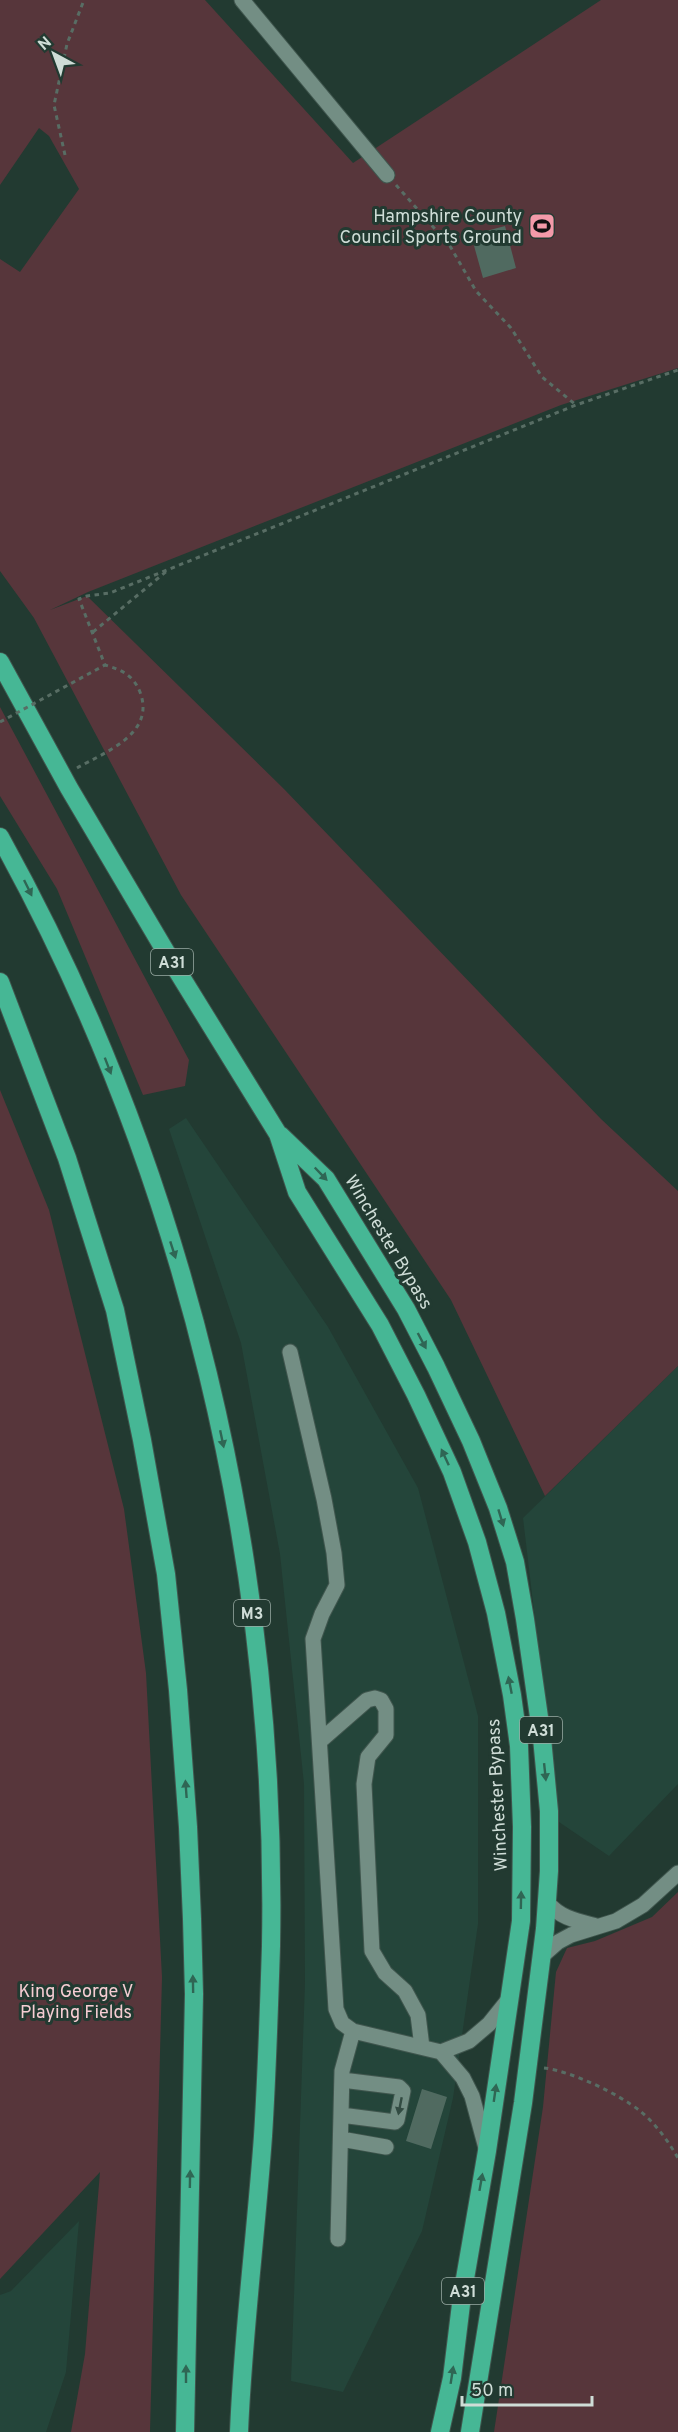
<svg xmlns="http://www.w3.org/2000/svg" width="678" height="2432" font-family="Overpass,sans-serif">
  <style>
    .built { fill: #24453a }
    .green { fill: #57363b }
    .building { fill: #506a60 }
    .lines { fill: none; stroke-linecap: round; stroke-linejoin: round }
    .minor-casing { stroke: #40564e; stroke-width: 17 }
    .highway-casing { stroke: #40564e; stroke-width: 20 }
    .path { stroke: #586d64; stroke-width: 3; stroke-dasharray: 4.5 4.5; stroke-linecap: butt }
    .minor { stroke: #738e84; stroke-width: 15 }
    .highway { stroke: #46b795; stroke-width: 18 }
    .path-bridge { stroke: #586d64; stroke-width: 3; stroke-dasharray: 4.5 4.5; stroke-linecap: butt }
    .oneway { fill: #2f6654 }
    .oneway2 { fill: #324b42 }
    .labels { text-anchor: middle; stroke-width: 6; stroke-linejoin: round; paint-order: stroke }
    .shield { fill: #223a31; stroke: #9baca5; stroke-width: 1.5 }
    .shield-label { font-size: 16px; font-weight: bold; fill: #cfddd7 }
    .poi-label { font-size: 18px; fill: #cfddd7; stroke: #223a31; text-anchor: end }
    .street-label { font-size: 18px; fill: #cfddd7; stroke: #223a31 }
    .park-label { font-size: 18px; fill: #f6cdd3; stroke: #223a31 }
  </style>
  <rect width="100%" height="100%" fill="#223a31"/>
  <path class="built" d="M 186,1118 L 328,1327 L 418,1488 L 478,1716 L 478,1924 L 453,2098 L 422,2231 L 343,2392 L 291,2381 L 305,1983 L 304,1784 L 280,1554 L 241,1343 L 169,1129 Z
    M 678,1366 L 678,1784 L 609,1856 L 559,1822 L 523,1518 Z
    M 79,2221 L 66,2372 L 46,2432 L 0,2432 L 0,2295 L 11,2291 Z"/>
  <path class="green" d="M 0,0 L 205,0 L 353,163 L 601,0 L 678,0 L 678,368 L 561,405 L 88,592 L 50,610 L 87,596 L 284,789 L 601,1119 L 678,1191 L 678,1366 L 545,1496 L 451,1300 L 181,895 L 34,618 L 0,571 L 0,259 L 20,272 L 79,189 L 49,136 L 39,128 L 0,185 Z
    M 0,707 L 189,1060 L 185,1086 L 143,1095 L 57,889 L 0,796 Z
    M 0,1090 L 49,1210 L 124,1509 L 146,1673 L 162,1977 L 150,2432 L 71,2432 L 85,2354 L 100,2172 L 0,2279 Z
    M 678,1892 L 678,2432 L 494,2432 L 543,2107 L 556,1972 L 567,1948 L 595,1941 L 652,1917 Z"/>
  <path class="building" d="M 505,226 L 516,268 L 483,278 L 471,235 Z
    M 422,2089 L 447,2097 L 431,2149 L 406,2141 Z"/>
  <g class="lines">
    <defs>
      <path id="minor" d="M 242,0 L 387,175
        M 290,1352 L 324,1499 L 334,1553 L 337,1585 L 322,1614 L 313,1639 L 336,2009 L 342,2023 L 353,2031 L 441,2052 L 469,2041 L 489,2024 L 509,1999
        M 320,1741 L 367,1700 L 375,1698 L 381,1700 L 386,1709 L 386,1735 L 368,1757 L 364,1784 L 372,1951 L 385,1973 L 405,1991 L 418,2015 L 422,2047
        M 547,1902 C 560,1918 577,1921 596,1926
        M 541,1957 L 558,1942 L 571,1935 L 616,1921 L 643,1905 L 678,1873
        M 441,2052 L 463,2078 L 472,2096 L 486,2148
        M 341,2115 L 395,2122 L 397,2120 L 403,2091 L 399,2087 L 342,2080
        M 341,2139 L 386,2147
        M 338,2239 L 342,2071 L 353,2031"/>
      <path id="highway" d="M 0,662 L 69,788 L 170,959 L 278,1134 L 297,1192 L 380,1325 L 416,1395 L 452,1472 L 477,1542 L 496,1613 L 512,1695 L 519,1746 L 522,1827 L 521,1921 L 487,2151 L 462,2296 L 452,2378 L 440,2432
        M 0,837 C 186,1172 278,1564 271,1946 C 269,2009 267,2073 263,2136 C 256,2235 243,2333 239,2432
        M 0,982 L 67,1158 L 115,1310 L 142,1440 L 166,1574 L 178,1690 L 188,1827 L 192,1919 L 194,1994 L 185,2432
        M 280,1135 L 326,1179 L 406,1309 L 436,1367 L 471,1441 L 498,1508 L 515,1562 L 525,1619 L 542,1738 L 549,1811 L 549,1871 L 545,1929 L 523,2103 L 470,2432"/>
    </defs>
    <use href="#minor" class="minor-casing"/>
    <use href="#highway" class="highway-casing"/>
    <path class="path" d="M 65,155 L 54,105 L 67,44 L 84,0
      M 396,185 L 450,246 L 476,291 L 511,328 L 542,377 L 576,405
      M 93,632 L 168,570
      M 77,768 C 105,752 156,734 140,692 C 133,675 122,670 105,665 L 79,599 L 87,596 L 110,593 L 576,405 L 678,370
      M 544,2068 C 571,2071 619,2094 640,2111 C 656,2124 668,2141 678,2158"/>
    <use href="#minor" class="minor"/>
    <use href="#highway" class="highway"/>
    <path class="path-bridge" d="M 0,722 L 105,665"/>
  </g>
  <defs><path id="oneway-solid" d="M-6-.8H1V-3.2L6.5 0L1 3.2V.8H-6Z" transform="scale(1.5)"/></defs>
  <g class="oneway">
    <use href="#oneway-solid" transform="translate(28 888) rotate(64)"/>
    <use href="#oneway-solid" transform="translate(108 1066) rotate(69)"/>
    <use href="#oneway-solid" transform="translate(321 1174) rotate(46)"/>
    <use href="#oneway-solid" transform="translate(173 1250) rotate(72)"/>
    <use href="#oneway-solid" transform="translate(422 1341) rotate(62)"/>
    <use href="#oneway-solid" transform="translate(222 1439) rotate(78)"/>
    <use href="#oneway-solid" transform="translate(445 1457) rotate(-115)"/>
    <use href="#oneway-solid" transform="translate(501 1518) rotate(73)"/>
    <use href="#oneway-solid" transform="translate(510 1685) rotate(-101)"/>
    <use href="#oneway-solid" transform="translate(545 1772) rotate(84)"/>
    <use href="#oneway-solid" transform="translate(186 1789) rotate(-94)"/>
    <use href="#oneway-solid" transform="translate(521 1900) rotate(-89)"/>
    <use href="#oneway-solid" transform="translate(193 1984) rotate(-91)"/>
    <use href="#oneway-solid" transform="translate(495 2093) rotate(-82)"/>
    <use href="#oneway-solid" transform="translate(190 2179) rotate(-89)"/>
    <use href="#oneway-solid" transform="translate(481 2182) rotate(-80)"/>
    <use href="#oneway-solid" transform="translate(186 2374) rotate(-90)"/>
    <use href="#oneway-solid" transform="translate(452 2375) rotate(-81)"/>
  </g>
  <use class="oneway2" href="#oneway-solid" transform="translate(400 2106) rotate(101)"/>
  <defs>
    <symbol id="stadium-square" viewBox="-11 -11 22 22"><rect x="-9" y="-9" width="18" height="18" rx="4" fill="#f39aa9" stroke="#223a31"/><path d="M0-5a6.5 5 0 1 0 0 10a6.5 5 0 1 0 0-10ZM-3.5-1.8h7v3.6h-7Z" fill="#111"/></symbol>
  </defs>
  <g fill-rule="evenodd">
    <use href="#stadium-square" x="527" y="211" width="30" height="30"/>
  </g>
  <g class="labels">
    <g class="shield">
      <rect x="151" y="949" width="42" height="26" rx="4.5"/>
      <rect x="234" y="1600" width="36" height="26" rx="4.5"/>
      <rect x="520" y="1717" width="42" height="26" rx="4.5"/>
      <rect x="442" y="2278" width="42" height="26" rx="4.5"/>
    </g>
    <g class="shield-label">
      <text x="172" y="968">A31</text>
      <text x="252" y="1619">M3</text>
      <text x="541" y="1736">A31</text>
      <text x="463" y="2297">A31</text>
    </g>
    <g class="poi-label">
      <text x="522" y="222">Hampshire County<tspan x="522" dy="21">Council Sports Ground</tspan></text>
    </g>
    <g class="street-label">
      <text transform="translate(389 1242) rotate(59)" y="6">Winchester Bypass</text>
      <text transform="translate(497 1795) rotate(-93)" y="6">Winchester Bypass</text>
    </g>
    <g class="park-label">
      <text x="76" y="1997">King George V<tspan x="76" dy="21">Playing Fields</tspan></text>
    </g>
  </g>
  <g transform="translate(54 54) rotate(319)" stroke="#223a31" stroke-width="4.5" paint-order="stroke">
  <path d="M0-4.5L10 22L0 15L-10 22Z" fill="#cfddd7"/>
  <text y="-9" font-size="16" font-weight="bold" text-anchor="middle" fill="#cfddd7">N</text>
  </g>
  <path d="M462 2396v9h130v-9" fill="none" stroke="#cfddd7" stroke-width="3"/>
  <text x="471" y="2396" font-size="18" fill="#cfddd7" stroke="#223a31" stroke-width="4.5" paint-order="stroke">50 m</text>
</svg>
